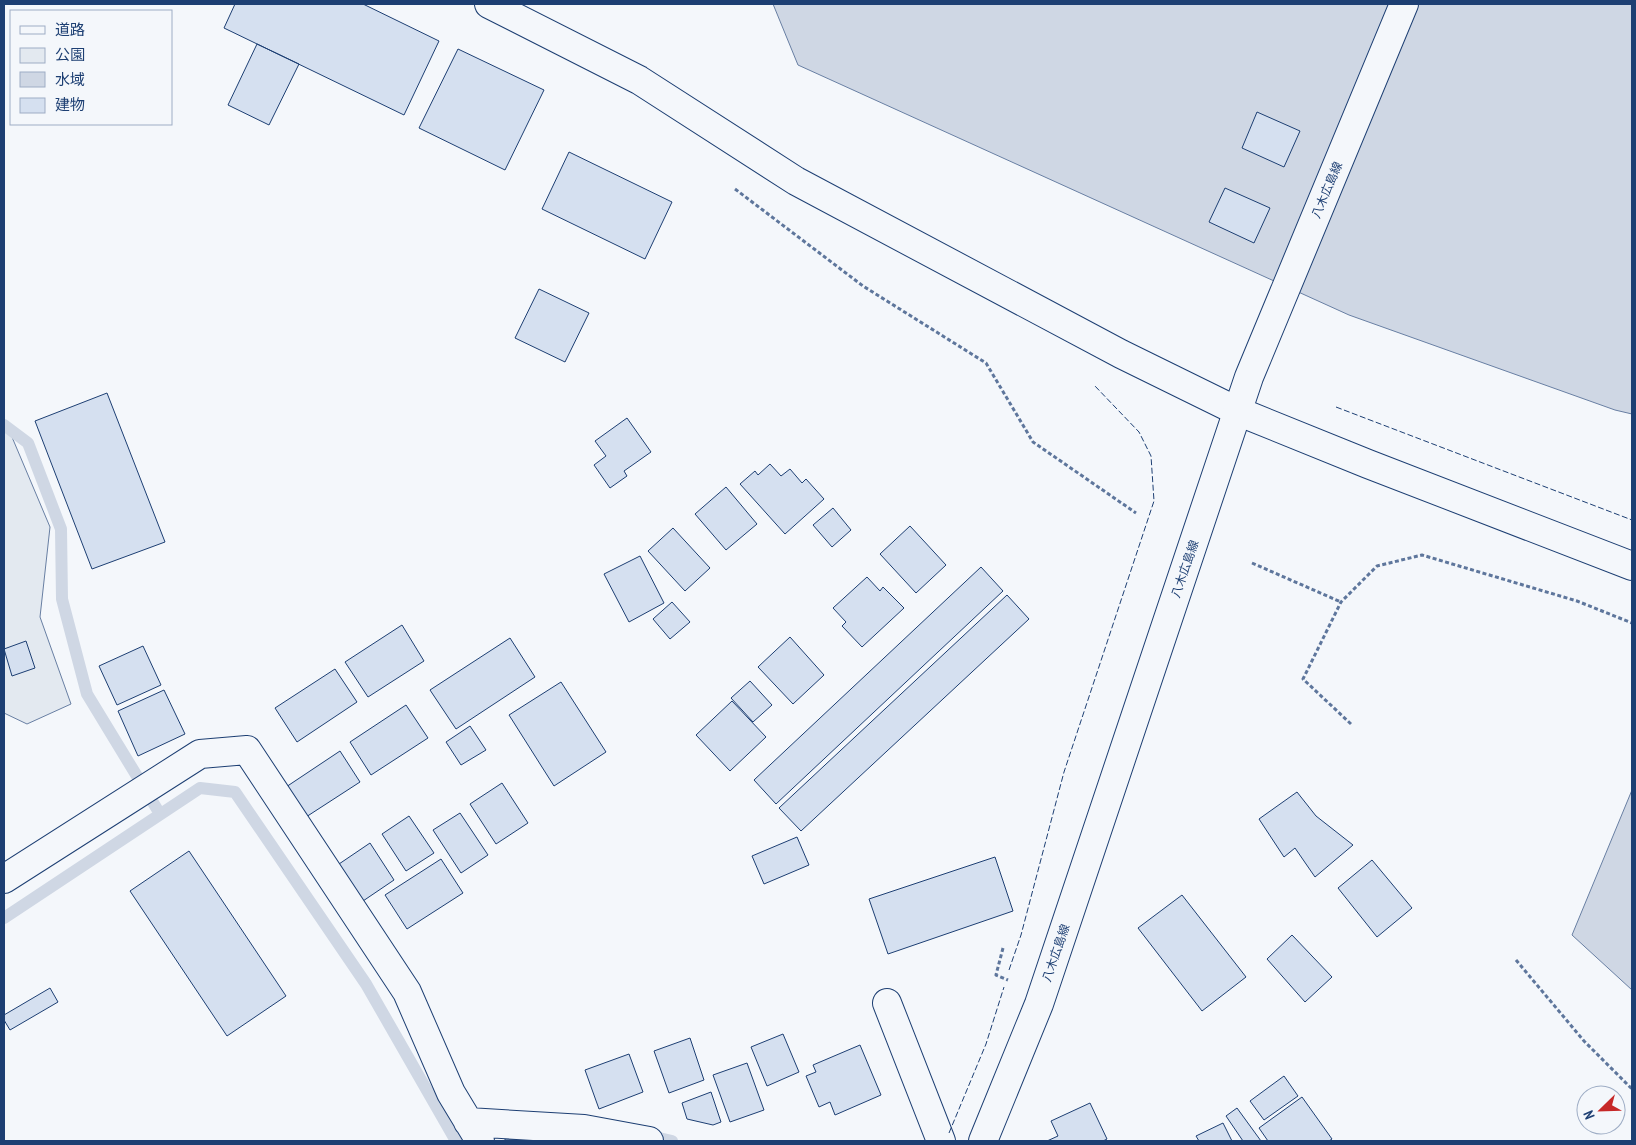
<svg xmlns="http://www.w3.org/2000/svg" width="1636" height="1145" font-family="'PT Sans Narrow','Noto Sans JP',sans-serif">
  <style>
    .green { fill: #e3e9f0; stroke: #687fa3 }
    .water { fill: #cfd7e4; stroke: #687fa3 }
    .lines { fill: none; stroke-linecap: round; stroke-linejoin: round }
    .stream { stroke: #cfd7e4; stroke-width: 12 }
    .building { fill: #d5e0f0; stroke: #1d3f73 }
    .minor-casing { stroke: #1d3f73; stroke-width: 30 }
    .major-casing { stroke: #1d3f73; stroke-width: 30 }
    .path { stroke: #5e769c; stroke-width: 3; stroke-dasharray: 4 2.5; stroke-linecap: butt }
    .minor { stroke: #f4f7fb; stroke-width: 28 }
    .major { stroke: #f4f7fb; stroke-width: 28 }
    .fence { stroke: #1d3f73; stroke-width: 1; stroke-dasharray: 6 2.5; stroke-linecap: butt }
    .labels { text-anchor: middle; stroke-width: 4; stroke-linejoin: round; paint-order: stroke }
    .street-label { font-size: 12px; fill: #1d3f73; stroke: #f4f7fb }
  </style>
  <rect width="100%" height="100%" fill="#f4f7fb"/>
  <path class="green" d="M 4,422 L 9,430 L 50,527 L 40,617 L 71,704 L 27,724 L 4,713 Z"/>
  <path class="water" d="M 773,4 L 1632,4 L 1632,414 L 1615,410 L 1349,315 L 798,65 Z
    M 1632,790 L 1632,990 L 1572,935 Z"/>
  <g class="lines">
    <path class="stream" d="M 4,425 L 28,443 L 61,529 L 62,599 L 87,694 L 160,814
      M 4,918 L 200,788 L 235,792 L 366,984 L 456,1141
      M 646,1135 L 672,1141"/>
  </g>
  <path class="building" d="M 235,4 L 363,4 L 439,41 L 404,115 L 224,28 Z
    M 257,44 L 299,64 L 269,125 L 228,105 Z
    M 458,49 L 544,90 L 505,170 L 419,128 Z
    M 1257,112 L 1300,131 L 1284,167 L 1242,148 Z
    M 569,152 L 672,202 L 645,259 L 542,209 Z
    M 1225,188 L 1270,208 L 1254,243 L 1209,222 Z
    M 539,289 L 589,313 L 565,362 L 515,338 Z
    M 107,393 L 165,542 L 92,569 L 35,421 Z
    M 627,418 L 651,452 L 624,471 L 627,476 L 610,488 L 594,465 L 606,456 L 595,441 Z
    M 770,464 L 781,476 L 790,469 L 802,483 L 806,479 L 824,499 L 785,534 L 740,484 L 755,471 L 758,475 Z
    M 726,487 L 757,524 L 726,550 L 695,514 Z
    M 833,508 L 851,530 L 832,547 L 813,525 Z
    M 910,526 L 946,565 L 916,593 L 880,554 Z
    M 673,528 L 710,568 L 685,591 L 648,551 Z
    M 640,556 L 664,603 L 629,622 L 604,574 Z
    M 981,567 L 1003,591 L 776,804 L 754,780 Z
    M 867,577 L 880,591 L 883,587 L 904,608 L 862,647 L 842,626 L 846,622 L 833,608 Z
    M 1007,595 L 1029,619 L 801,831 L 779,808 Z
    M 672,602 L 690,622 L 670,639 L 653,619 Z
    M 402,625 L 424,661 L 368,697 L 345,662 Z
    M 790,637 L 824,675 L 793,704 L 758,667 Z
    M 510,638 L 535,677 L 456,729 L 430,690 Z
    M 26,641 L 35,668 L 12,676 L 4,649 Z
    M 143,646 L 161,685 L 117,705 L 99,666 Z
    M 335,669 L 357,702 L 297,742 L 275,708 Z
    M 750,681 L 772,705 L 753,722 L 731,698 Z
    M 561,682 L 606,752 L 554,786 L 509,715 Z
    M 164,690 L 185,734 L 138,756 L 118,711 Z
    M 732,701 L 766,737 L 730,771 L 696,735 Z
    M 406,705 L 428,738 L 371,775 L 350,742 Z
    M 470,726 L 486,750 L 461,765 L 446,742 Z
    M 340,751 L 360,782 L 306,817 L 286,787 Z
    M 502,783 L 528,823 L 496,844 L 470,804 Z
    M 1297,792 L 1316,816 L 1353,845 L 1315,877 L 1295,848 L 1284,857 L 1259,819 Z
    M 460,813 L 488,855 L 461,873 L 433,830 Z
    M 409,816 L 434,853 L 406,871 L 382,834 Z
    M 797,837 L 809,865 L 764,884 L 752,856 Z
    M 370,843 L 394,880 L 363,901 L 339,864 Z
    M 189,851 L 286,996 L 227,1036 L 130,891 Z
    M 995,857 L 1013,911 L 888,954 L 869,899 Z
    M 441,859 L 463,893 L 407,929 L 385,895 Z
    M 1372,860 L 1412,908 L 1377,937 L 1338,888 Z
    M 1182,895 L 1246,977 L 1202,1011 L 1138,928 Z
    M 1292,935 L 1332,977 L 1305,1002 L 1267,959 Z
    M 50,988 L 58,1002 L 10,1030 L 4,1020 L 4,1015 Z
    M 783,1034 L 799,1072 L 767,1086 L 751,1047 Z
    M 690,1038 L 704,1080 L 669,1093 L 654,1051 Z
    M 860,1045 L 881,1095 L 835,1115 L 830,1102 L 819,1107 L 806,1076 L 816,1072 L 813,1065 Z
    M 629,1054 L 643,1092 L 599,1109 L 585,1070 Z
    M 747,1063 L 764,1110 L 730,1122 L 713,1075 Z
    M 1284,1076 L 1298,1096 L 1264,1120 L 1250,1101 Z
    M 711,1092 L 721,1122 L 713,1125 L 687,1119 L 682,1103 Z
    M 1302,1097 L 1332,1139 L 1329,1141 L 1268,1141 L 1259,1128 Z
    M 1090,1103 L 1107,1139 L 1103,1141 L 1047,1141 L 1058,1136 L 1051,1121 Z
    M 1237,1108 L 1261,1141 L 1243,1141 L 1226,1116 Z
    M 1223,1123 L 1232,1141 L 1199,1141 L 1196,1136 Z
    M 505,1139 L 549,1140 L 549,1141 L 505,1141 Z"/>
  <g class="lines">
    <defs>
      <path id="minor" d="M 489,4 L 639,80 L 796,181 L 1121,354 L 1237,411 L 1368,464 L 1632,566
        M 4,879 L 200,754 L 247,750 L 407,992 L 451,1093 L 480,1141
        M 887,1003 L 941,1141
        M 468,1122 L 584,1129 L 649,1141"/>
      <path id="major" d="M 983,1141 L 1039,1004 L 1249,377 L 1404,4"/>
    </defs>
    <use href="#minor" class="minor-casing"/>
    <use href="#major" class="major-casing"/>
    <path class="path" d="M 735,189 L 863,286 L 986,363 L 1033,442 L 1136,513
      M 1252,563 L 1341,602
      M 1351,724 L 1303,679 L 1341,602 L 1377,566 L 1422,555 L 1577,601 L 1632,623
      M 1003,948 L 996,975 L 1008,980
      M 1516,960 L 1584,1041 L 1632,1089"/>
    <use href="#minor" class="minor"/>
    <use href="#major" class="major"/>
    <path class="fence" d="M 1336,407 L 1632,520
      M 1009,970 L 1021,935 L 1064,772 L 1154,501 L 1151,456 L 1139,432 L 1094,385
      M 949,1133 L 986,1044 L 1004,987"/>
  </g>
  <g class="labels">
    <g class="street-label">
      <text transform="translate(1327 190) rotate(-67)" y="4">八木広島線</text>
      <text transform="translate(1185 569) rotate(-71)" y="4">八木広島線</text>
      <text transform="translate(1056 953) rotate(-71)" y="4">八木広島線</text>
    </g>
  </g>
  <rect width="1636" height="1145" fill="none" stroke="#1d3f73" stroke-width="10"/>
  <rect x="10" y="10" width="162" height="115" fill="#f4f7fb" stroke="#9eadc5"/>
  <rect x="20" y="26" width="25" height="8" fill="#f4f7fb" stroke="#9eadc5"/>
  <text x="55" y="35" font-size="15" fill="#1d3f73">道路</text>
  <rect x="20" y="48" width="25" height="15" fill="#e3e9f0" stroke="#9eadc5"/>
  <text x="55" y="60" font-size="15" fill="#1d3f73">公園</text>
  <rect x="20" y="72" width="25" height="15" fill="#cfd7e4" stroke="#9eadc5"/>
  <text x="55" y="85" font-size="15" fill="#1d3f73">水域</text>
  <rect x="20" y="98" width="25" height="15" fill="#d5e0f0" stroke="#9eadc5"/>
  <text x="55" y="110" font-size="15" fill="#1d3f73">建物</text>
  <g transform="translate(1601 1110) rotate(247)"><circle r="24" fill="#f4f7fb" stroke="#9eadc5"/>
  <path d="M0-4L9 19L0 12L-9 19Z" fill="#c62828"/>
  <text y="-8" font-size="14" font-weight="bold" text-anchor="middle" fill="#1d3f73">N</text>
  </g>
</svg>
